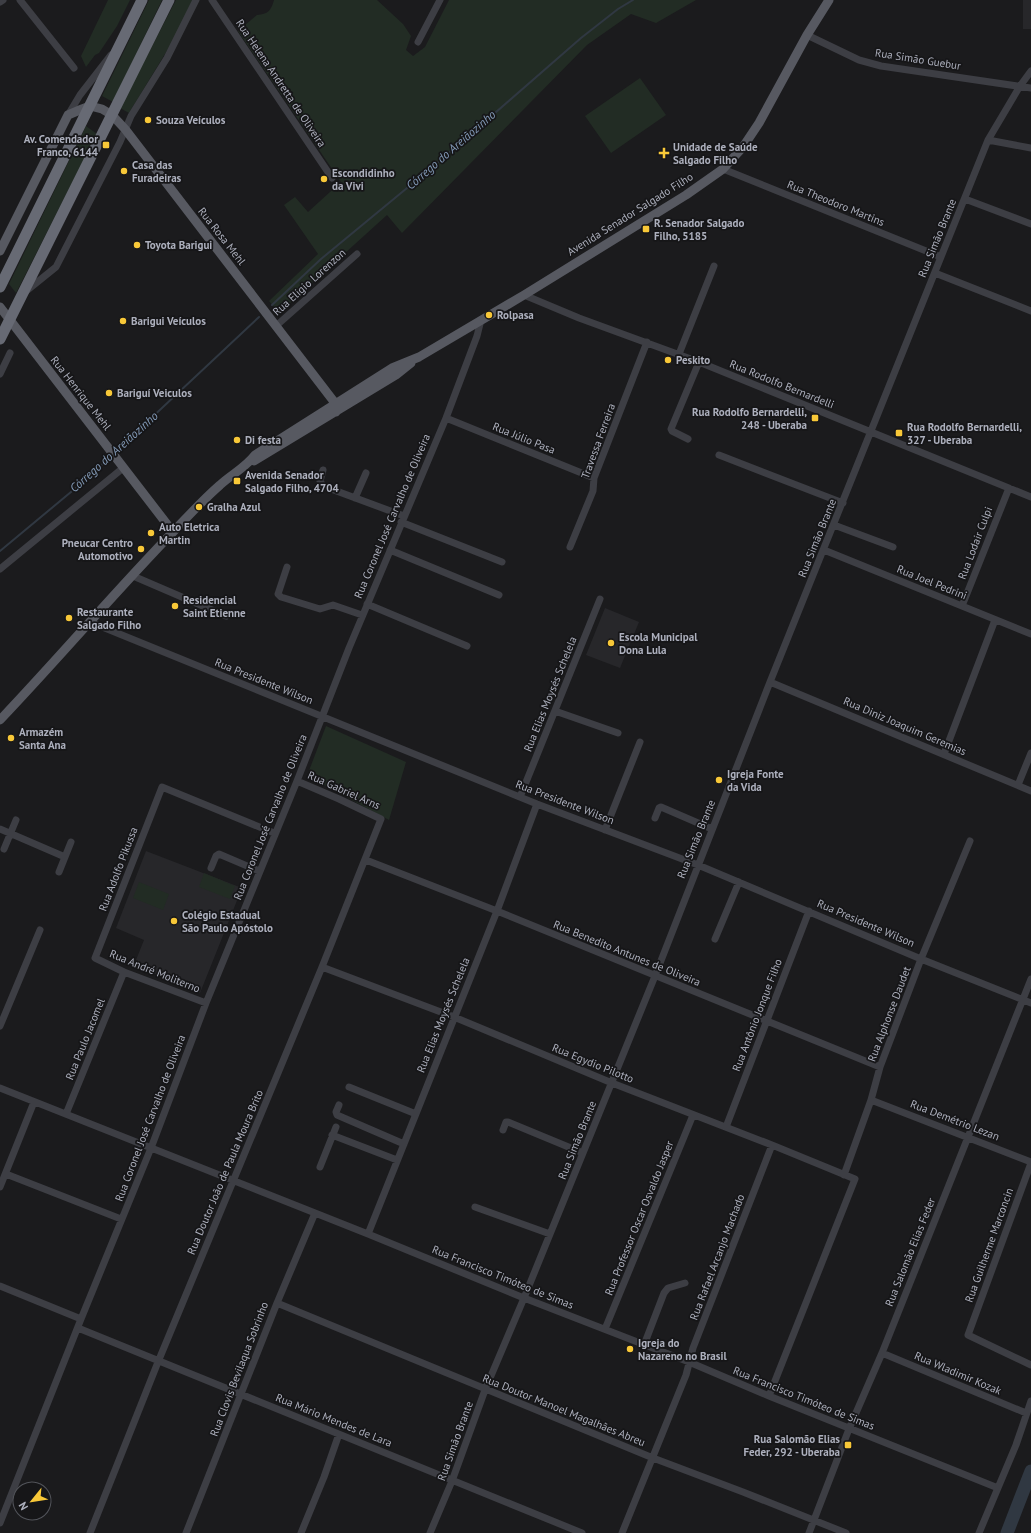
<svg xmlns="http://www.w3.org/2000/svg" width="1031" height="1533" font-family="'PT Sans',sans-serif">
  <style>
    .built { fill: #27272a }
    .green { fill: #222c24 }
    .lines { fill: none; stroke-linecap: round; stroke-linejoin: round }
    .stream { stroke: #303842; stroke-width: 2 }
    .river { stroke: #303842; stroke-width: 13 }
    .minor { stroke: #3d3e44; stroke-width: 7 }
    .major { stroke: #575961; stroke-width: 9 }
    .highway { stroke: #676a74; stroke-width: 11 }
    .poi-dot { fill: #f8c838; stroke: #161618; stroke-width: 1.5 }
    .labels { text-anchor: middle; stroke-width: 3.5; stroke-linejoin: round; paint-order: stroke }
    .street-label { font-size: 11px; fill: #adb0bd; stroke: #161618 }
    .poi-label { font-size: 11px; font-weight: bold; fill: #adb0bd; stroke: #161618; text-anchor: start }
    .water-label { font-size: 12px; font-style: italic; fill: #849bb8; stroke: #161618 }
  </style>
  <rect width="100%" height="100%" fill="#1b1b1d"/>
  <path class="built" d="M 1023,0 L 1031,0 L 1031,29 L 1023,29 Z
    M 605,608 L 639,622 L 620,668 L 586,655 Z
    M 146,851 L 242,888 L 200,993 L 134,965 L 144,940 L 116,928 Z"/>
  <path class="green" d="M 108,0 L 130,0 L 117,26 L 99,53 L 95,55 L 86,67 L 81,56 Z
    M 149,0 L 162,0 L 113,102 L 102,96 Z
    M 176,0 L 194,0 L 171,44 L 129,113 L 120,108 Z
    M 274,0 L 377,0 L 403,24 L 411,36 L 406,50 L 413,56 L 425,47 L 449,0 L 696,0 L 656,23 L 631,14 L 587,45 L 402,233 L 387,215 L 279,313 L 269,301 L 318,254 L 284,205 L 295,197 L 308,212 L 341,182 L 238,31 L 257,15 C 268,14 271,11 274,0 Z
    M 640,78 L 666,115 L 611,153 L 585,116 Z
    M 86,126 L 97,134 L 16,293 L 9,284 Z
    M 326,726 L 406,762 L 389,820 L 307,776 Z
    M 204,873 L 235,886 L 230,899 L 199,887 Z
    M 139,882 L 169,894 L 163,910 L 133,898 Z"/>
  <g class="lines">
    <path class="stream" d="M 272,305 L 321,259 L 441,160 L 581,38 L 618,9 L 633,0
      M 115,452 L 259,317
      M 0,551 L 89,477 L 112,455"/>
    <path class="river" d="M 1007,1533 L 1031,1471"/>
    <path class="minor" d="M 20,0 L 74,68
      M 212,0 L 332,178
      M 0,2 L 3,0
      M 807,35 L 859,60 L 881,66 L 1031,88
      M 418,42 L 440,0
      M 68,115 L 80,95 L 111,55
      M 988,140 L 1031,148
      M 723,169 L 941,257
      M 965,199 L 1031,224
      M 935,273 L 1031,311
      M 25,292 L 56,267 L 120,142 L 131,116 L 167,58 L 196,0
      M 524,295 L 579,318 L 699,362 L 1031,497
      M 276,326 L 357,254
      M 679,354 L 714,266
      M 0,374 L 10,353
      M 446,418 L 594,478
      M 688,439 L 672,431 L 671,429 L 699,362
      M 719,455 L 843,503
      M 323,470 L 320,481 L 323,486 L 404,516
      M 355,498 L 366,473
      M 401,522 L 502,562
      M 834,525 L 893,547
      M 570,547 L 593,491 L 594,478 L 647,342
      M 390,550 L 499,595
      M 824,550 L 1031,634
      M 287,567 L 278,594 L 281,597 L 320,609 L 333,605 L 362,615
      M 0,569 L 123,468
      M 133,576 L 226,616
      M 367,604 L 467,646
      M 962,606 L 1009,488
      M 90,622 L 537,804 L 698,865 L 921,959 L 1031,1003
      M 770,682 L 1031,791
      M 555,711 L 618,733
      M 944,754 L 995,620
      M 1018,785 L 1031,753
      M 520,797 L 600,599
      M 655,818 L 659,808 L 661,807 L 712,829
      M 0,829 L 65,857
      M 605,830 L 640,742
      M 4,849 L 16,820
      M 366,860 L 497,911 L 880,1067
      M 211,868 L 216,856 L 219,854 L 259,871
      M 59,872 L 71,842
      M 715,939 L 739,882
      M 322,967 L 454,1017 L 612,1083 L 772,1145 L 855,1179 L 769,1396
      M 206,1003 L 124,972 L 95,958 L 162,787 L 274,833
      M 0,1026 L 40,930
      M 349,1087 L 416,1114
      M 0,1088 L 368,1234 L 524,1298 L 689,1362 L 769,1396 L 998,1488
      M 871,1100 L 1031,1162
      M 339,1105 L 336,1112 L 337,1115 L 404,1144
      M 66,1114 L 124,972
      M 726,1127 L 809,911
      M 503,1130 L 506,1122 L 508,1122 L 583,1153
      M 332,1135 L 397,1160
      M 1031,1163 L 968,1335 L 1031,1365
      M 320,1167 L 336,1127
      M 6,1174 L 121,1219
      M 844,1175 L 871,1100 L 880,1067 L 921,959 L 970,841
      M 0,1187 L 34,1102
      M 475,1207 L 550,1234
      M 368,1234 L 497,911 L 537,804
      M 0,1286 L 81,1319
      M 277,1303 L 653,1458 L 743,1492 L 846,1533
      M 78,1328 L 582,1533
      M 605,1329 L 693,1115
      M 644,1345 L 664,1293 L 668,1288 L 685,1283
      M 882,1353 L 1026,1413
      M 0,1523 L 81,1319 L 151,1148 L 206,1003 L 297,781 L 349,648 L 446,418 L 477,336 L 481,320
      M 90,1533 L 158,1362 L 322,967 L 381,819 L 339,799 L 297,781
      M 186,1533 L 277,1303 L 315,1213
      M 301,1533 L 324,1477 L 339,1434
      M 430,1533 L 452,1481 L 485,1390 L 524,1298 L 655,976 L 770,682 L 988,140 L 1020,86 L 1031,71
      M 622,1533 L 686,1375 L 693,1348 L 772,1145
      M 809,1533 L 849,1429 L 882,1353 L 1031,979
      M 979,1533 L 1016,1445 L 1031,1401"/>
    <path class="major" d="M 0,251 L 68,115 L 82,109 L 90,106 L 102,109 L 112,115 L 125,129 L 335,403 L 336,412
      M 0,307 L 173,532
      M 254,461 L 396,375 L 411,363
      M 0,720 C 59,658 114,593 173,532 C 188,516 204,499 220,485 C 232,474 245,468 255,455 L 392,368 L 419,357 L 524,295 L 686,195 L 723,169 L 743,147 L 759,123 L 807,35 L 829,0"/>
    <path class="highway" d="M 0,287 L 142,0
      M 0,339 L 169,0"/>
  </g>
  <g class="poi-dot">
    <circle cx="148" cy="120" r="4"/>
    <rect x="102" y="141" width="8" height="8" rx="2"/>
    <path d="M662 147h4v4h4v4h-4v4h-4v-4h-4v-4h4z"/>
    <circle cx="124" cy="171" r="4"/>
    <circle cx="324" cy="179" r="4"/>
    <rect x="642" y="225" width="8" height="8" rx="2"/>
    <circle cx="137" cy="245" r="4"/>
    <circle cx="489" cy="315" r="4"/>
    <circle cx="123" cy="321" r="4"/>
    <circle cx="668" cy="360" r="4"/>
    <circle cx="109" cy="393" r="4"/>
    <rect x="811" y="414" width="8" height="8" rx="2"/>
    <rect x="895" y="429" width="8" height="8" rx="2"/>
    <circle cx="237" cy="440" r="4"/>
    <rect x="233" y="477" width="8" height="8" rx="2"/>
    <circle cx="199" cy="507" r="4"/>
    <circle cx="151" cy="533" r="4"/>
    <circle cx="141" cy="549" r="4"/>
    <circle cx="175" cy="606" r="4"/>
    <circle cx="69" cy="618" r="4"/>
    <circle cx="611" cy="643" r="4"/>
    <circle cx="11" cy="738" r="4"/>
    <circle cx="719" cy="780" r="4"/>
    <circle cx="174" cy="921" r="4"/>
    <circle cx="630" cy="1349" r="4"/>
    <rect x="844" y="1441" width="8" height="8" rx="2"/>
  </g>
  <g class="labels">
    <g class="street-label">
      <text transform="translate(918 59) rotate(9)" y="4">Rua Simão Guebur</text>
      <text transform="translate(281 83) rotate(56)" y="4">Rua Helena Andretta de Oliveira</text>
      <text transform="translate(836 203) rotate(22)" y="4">Rua Theodoro Martins</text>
      <text transform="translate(630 214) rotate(-32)" y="4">Avenida Senador Salgado Filho</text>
      <text transform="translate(222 236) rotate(52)" y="4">Rua Rosa Mehl</text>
      <text transform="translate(937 238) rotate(-68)" y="4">Rua Simão Brante</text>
      <text transform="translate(309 282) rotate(-42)" y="4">Rua Eligio Lorenzon</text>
      <text transform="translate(782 384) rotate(22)" y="4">Rua Rodolfo Bernardelli</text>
      <text transform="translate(81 393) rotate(52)" y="4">Rua Henrique Mehl</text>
      <text transform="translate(524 438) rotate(22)" y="4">Rua Júlio Pasa</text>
      <text transform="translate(598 441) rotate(-70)" y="4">Travessa Ferreira</text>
      <text transform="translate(392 516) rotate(-67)" y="4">Rua Coronel José Carvalho de Oliveira</text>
      <text transform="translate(817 538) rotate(-68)" y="4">Rua Simão Brante</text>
      <text transform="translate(975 543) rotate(-69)" y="4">Rua Lodair Culpi</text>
      <text transform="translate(932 582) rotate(22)" y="4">Rua Joel Pedrini</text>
      <text transform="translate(264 681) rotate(22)" y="4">Rua Presidente Wilson</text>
      <text transform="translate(550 694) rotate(-68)" y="4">Rua Elias Moysés Schelela</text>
      <text transform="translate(905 726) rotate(23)" y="4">Rua Diniz Joaquim Geremias</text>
      <text transform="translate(344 790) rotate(24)" y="4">Rua Gabriel Arns</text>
      <text transform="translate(565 802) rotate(21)" y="4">Rua Presidente Wilson</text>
      <text transform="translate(270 817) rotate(-68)" y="4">Rua Coronel José Carvalho de Oliveira</text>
      <text transform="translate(696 839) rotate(-68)" y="4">Rua Simão Brante</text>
      <text transform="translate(118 869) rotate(-69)" y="4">Rua Adolfo Pikussa</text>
      <text transform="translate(866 923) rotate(23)" y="4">Rua Presidente Wilson</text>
      <text transform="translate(627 953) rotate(22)" y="4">Rua Benedito Antunes de Oliveira</text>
      <text transform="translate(155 971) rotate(22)" y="4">Rua André Moliterno</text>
      <text transform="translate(889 1014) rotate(-69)" y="4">Rua Alphonse Daudet</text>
      <text transform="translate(443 1015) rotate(-68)" y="4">Rua Elias Moysés Schelela</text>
      <text transform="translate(757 1015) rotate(-69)" y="4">Rua Antônio Jonque Filho</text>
      <text transform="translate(85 1039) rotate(-68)" y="4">Rua Paulo Jacomel</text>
      <text transform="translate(593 1063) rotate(22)" y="4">Rua Egydio Pilotto</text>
      <text transform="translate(150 1118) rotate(-69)" y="4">Rua Coronel José Carvalho de Oliveira</text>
      <text transform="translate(955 1120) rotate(21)" y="4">Rua Demétrio Lezan</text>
      <text transform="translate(577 1140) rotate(-68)" y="4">Rua Simão Brante</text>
      <text transform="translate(225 1172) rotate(-67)" y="4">Rua Doutor João de Paula Moura Brito</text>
      <text transform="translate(639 1218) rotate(-68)" y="4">Rua Professor Oscar Osvaldo Jasper</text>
      <text transform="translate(989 1245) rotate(-70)" y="4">Rua Guilherme Marconcin</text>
      <text transform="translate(910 1252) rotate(-68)" y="4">Rua Salomão Elias Feder</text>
      <text transform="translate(717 1257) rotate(-69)" y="4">Rua Rafael Arcanjo Machado</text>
      <text transform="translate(503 1277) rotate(22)" y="4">Rua Francisco Timóteo de Simas</text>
      <text transform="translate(239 1369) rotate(-69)" y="4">Rua Clovis Bevilaqua Sobrinho</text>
      <text transform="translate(958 1373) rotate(23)" y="4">Rua Wladimir Kozak</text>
      <text transform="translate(804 1398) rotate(22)" y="4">Rua Francisco Timóteo de Simas</text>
      <text transform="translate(564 1410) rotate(22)" y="4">Rua Doutor Manoel Magalhães Abreu</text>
      <text transform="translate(334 1420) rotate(22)" y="4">Rua Mário Mendes de Lara</text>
      <text transform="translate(455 1441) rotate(-70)" y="4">Rua Simão Brante</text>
    </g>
    <g class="poi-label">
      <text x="156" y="124">Souza Veículos</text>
      <text x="98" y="143" text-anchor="end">Av. Comendador<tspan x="98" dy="13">Franco, 6144</tspan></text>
      <text x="673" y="151">Unidade de Saúde<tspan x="673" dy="13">Salgado Filho</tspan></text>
      <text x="132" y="169">Casa das<tspan x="132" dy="13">Furadeiras</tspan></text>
      <text x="332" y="177">Escondidinho<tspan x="332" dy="13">da Vivi</tspan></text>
      <text x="654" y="227">R. Senador Salgado<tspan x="654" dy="13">Filho, 5185</tspan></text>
      <text x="145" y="249">Toyota Barigui</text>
      <text x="497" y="319">Rolpasa</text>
      <text x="131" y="325">Barigui Veículos</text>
      <text x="676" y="364">Peskito</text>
      <text x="117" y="397">Bariguí Veiculos</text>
      <text x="807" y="416" text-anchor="end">Rua Rodolfo Bernardelli,<tspan x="807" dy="13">248 - Uberaba</tspan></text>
      <text x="907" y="431">Rua Rodolfo Bernardelli,<tspan x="907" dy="13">327 - Uberaba</tspan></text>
      <text x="245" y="444">Di festa</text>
      <text x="245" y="479">Avenida Senador<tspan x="245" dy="13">Salgado Filho, 4704</tspan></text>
      <text x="207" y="511">Gralha Azul</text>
      <text x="159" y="531">Auto Eletrica<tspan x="159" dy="13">Martin</tspan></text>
      <text x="133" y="547" text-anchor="end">Pneucar Centro<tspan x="133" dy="13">Automotivo</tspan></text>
      <text x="183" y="604">Residencial<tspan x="183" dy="13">Saint Etienne</tspan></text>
      <text x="77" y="616">Restaurante<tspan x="77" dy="13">Salgado Filho</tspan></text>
      <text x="619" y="641">Escola Municipal<tspan x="619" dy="13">Dona Lula</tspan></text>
      <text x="19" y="736">Armazém<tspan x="19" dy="13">Santa Ana</tspan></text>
      <text x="727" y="778">Igreja Fonte<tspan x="727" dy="13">da Vida</tspan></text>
      <text x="182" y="919">Colégio Estadual<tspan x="182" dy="13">São Paulo Apóstolo</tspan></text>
      <text x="638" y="1347">Igreja do<tspan x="638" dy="13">Nazareno no Brasil</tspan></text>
      <text x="840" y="1443" text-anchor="end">Rua Salomão Elias<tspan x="840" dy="13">Feder, 292 - Uberaba</tspan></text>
    </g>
    <g class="water-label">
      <text transform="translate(451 150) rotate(-41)" y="4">Córrego do Areiãozinho</text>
      <text transform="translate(114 452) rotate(-42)" y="4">Córrego do Areiãozinho</text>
    </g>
  </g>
  <g transform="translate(32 1501) rotate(240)"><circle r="19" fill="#161618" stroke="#52545a"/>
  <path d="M0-3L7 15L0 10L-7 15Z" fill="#f8c838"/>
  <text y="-6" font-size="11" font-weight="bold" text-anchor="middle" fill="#adb0bd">N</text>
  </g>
</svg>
